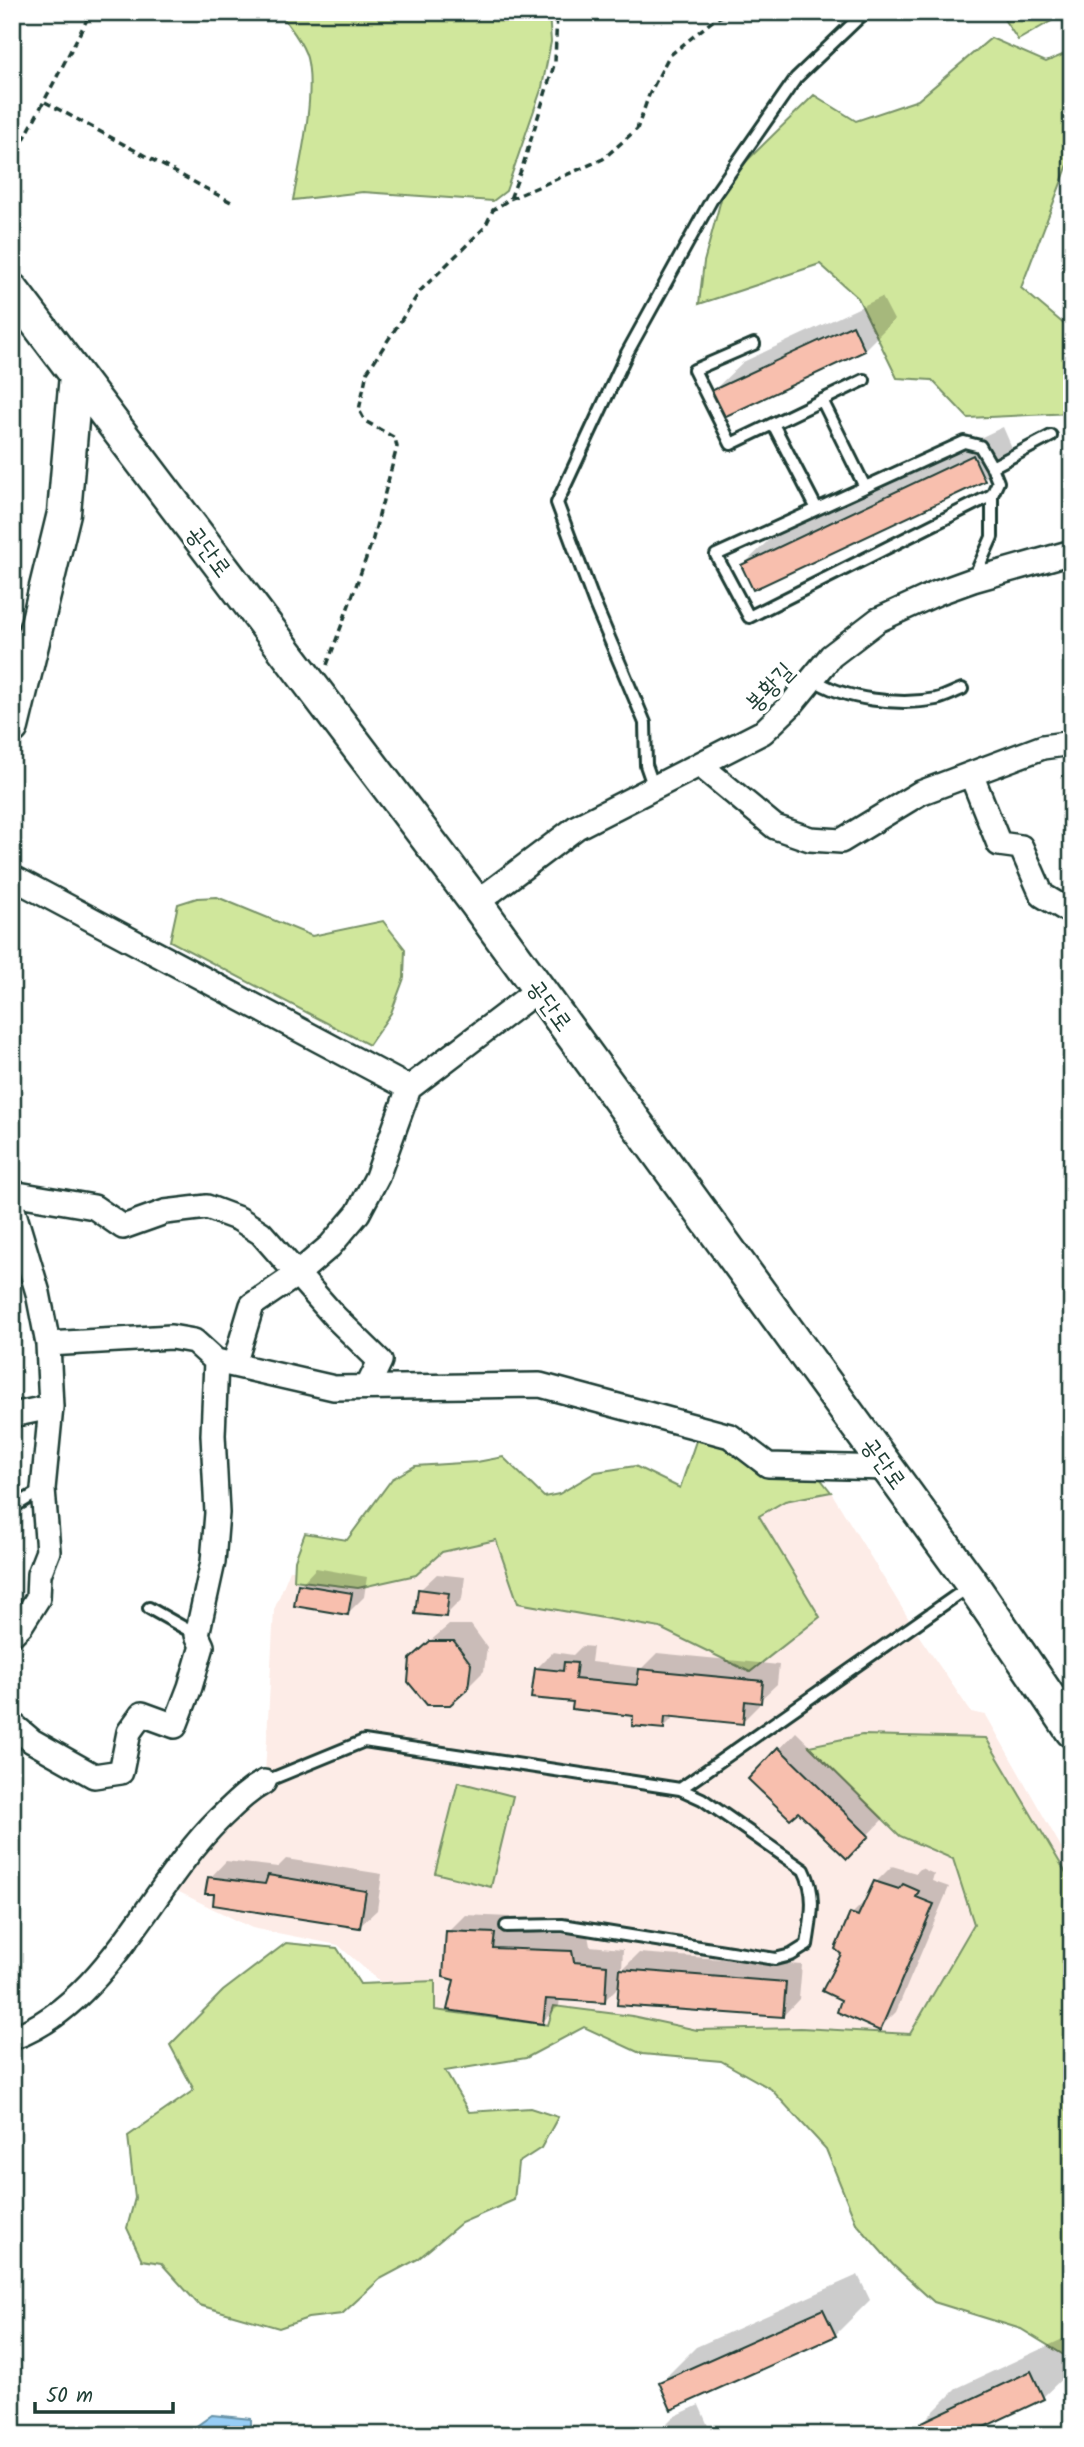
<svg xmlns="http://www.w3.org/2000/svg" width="1084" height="2447" font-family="Kalam,'Poor Story',sans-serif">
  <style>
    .built { fill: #fdece7 }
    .green { fill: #d0e79c; stroke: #789268; stroke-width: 2 }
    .water { fill: #97cdf5; stroke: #6793a8; stroke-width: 2 }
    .shadow { fill: #0003 }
    .building { fill: #f8bfae; stroke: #1f3d34; stroke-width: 2 }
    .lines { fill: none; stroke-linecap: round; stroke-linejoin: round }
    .lane-casing { stroke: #1f3d34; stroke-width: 16 }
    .street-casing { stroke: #1f3d34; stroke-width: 28 }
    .secondary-casing { stroke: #1f3d34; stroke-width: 37 }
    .path { stroke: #1f3d34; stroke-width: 3.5; stroke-dasharray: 7 5; stroke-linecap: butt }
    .lane { stroke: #fff; stroke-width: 10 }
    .street { stroke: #fff; stroke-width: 23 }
    .secondary { stroke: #fff; stroke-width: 32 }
    .labels { text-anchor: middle; stroke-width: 7; stroke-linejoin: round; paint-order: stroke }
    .street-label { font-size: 24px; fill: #1f3d34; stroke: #fff }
  </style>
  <rect width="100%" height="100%" fill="#fff"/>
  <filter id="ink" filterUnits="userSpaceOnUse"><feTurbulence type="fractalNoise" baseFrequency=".0143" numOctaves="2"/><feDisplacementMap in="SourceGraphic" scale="14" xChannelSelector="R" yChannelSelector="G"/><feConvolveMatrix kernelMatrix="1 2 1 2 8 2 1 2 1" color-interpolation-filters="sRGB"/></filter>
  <g filter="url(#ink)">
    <path class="built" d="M 635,1466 L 680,1488 L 785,1501 L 831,1492 L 921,1639 L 971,1712 L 986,1715 L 1069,1861 L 940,2104 L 827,2052 L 642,2054 L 584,2027 L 526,2058 L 424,2021 L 338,1945 L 252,1928 L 171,1888 L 264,1792 L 274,1610 L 290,1570 L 371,1571 L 397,1527 L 559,1494 L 596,1472 Z"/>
    <path class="green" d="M 278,12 L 549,12 L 551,42 L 542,87 L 506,191 L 493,201 L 363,192 L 293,200 C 300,163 316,95 307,58 C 304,45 287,22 278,12 Z
      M 999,12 L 1067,12 L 1018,40 Z
      M 991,38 L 1046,62 L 1072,51 L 1072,154 L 1021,288 L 1065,325 L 1072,325 L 1072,413 L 968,418 L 932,380 L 897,378 L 858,298 L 820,264 L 699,304 L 704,262 L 726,181 L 814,95 L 856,121 L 918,100 Z
      M 217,897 L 312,936 L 383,921 L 405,949 L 404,978 L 391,1013 L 369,1045 L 170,941 L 178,904 L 197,898 Z
      M 698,1435 L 815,1472 L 831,1492 L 785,1501 L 759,1516 L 820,1617 L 750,1672 L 660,1628 L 518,1603 L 496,1540 L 442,1552 L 416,1575 L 358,1588 L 294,1580 L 295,1560 L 305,1533 L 347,1540 L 392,1479 L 415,1466 L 477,1462 L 503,1457 L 544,1497 L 559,1494 L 596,1472 L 635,1466 L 680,1488 Z
      M 862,1735 L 986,1738 L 1072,1883 L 1072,2360 L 1021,2329 L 934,2302 L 893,2265 L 856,2223 L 826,2149 L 771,2089 L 721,2061 L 642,2054 L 584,2027 L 526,2058 L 445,2071 L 469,2112 L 530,2108 L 558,2117 L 541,2148 L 518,2163 L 514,2200 L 461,2223 L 418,2259 L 380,2279 L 342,2314 L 308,2318 L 279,2328 L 199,2305 L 161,2263 L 142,2260 L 127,2228 L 135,2198 L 128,2136 L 194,2090 L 170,2045 L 223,1991 L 286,1943 L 337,1948 L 360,1984 L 435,1981 L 435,2010 L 548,2025 L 554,2006 L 632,2016 L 697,2030 L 801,2028 L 910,2034 L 974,1924 L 953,1859 L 900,1836 L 809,1746 Z
      M 458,1782 L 513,1796 L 491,1887 L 435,1873 Z"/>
    <path class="water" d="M 212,2415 L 251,2419 L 251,2435 L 184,2435 Z"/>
    <path class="shadow" d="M 882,297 L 894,320 L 864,350 L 713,391 L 743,362 Z
      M 1003,427 L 1013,450 L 984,479 L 743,565 L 773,536 Z
      M 316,1568 L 367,1577 L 364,1597 L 347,1614 L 300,1585 Z
      M 437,1574 L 465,1577 L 462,1599 L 446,1615 L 420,1590 Z
      M 449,1625 L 471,1625 L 487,1647 L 484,1671 L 467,1688 L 429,1642 Z
      M 582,1646 L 593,1647 L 591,1662 L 642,1668 L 657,1653 L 779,1665 L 777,1684 L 759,1701 L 759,1705 L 742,1722 L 676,1715 L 663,1728 L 635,1714 L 575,1700 L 536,1669 L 553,1652 L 573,1655 Z
      M 796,1732 L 884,1818 L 847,1856 L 798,1809 L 751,1779 Z
      M 286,1859 L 382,1874 L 377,1910 L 360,1926 L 216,1892 L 210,1878 L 226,1861 L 278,1867 Z
      M 892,1866 L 916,1873 L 921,1868 L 934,1874 L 932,1881 L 949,1887 L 896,2012 L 879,2029 L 843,1999 L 843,1953 L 852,1914 L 869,1897 L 876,1882 Z
      M 465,1915 L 510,1917 L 509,1932 L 588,1935 L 590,1946 L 623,1949 L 622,1970 L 639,1953 L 802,1965 L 799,1999 L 783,2016 L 621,1984 L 604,2001 L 560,1998 L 559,2006 L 542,2022 L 456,1979 L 448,1932 Z
      M 858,2275 L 870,2300 L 835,2335 L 661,2382 L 696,2347 Z
      M 1067,2337 L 1072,2348 L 1072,2369 L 1043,2397 L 963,2435 L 922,2423 L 957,2388 Z
      M 699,2405 L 712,2435 L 655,2435 L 673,2417 Z"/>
    <path class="building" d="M 853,325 L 865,351 L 724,417 L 711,391 Z
      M 973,455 L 985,481 L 753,590 L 741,565 Z
      M 298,1584 L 352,1593 L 348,1615 L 294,1606 Z
      M 418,1589 L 449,1593 L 446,1617 L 415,1614 Z
      M 430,1641 L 454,1641 L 471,1664 L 468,1689 L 450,1705 L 427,1705 L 408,1682 L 410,1659 Z
      M 564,1662 L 577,1663 L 575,1679 L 637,1685 L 639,1669 L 763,1681 L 761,1703 L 745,1701 L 743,1724 L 665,1716 L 664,1729 L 632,1726 L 633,1716 L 572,1709 L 573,1702 L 531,1698 L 535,1668 L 563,1671 Z
      M 778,1747 L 869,1836 L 847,1859 L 798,1812 L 790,1819 L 748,1779 Z
      M 268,1875 L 366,1891 L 360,1928 L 213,1905 L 214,1894 L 205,1894 L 208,1877 L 265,1884 Z
      M 874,1881 L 899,1889 L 903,1884 L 919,1891 L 916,1897 L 934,1904 L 880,2031 L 837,2012 L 841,2000 L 822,1991 L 841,1954 L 835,1949 L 850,1913 L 858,1916 Z
      M 446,1931 L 495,1933 L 493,1948 L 572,1951 L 574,1962 L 607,1965 L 605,2003 L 546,1999 L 543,2024 L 447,2010 L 454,1980 L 443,1977 Z
      M 620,1969 L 786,1982 L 783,2017 L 617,2005 Z
      M 823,2309 L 836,2336 L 671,2410 L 659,2382 Z
      M 1031,2371 L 1044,2399 L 967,2435 L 925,2435 L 920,2423 Z"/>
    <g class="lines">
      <defs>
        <path id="lane" d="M 754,344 L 694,370 L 731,444 L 864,380
          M 822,400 L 865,487
          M 773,424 L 817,509
          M 992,495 L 749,617 L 716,555 L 964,442 L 980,446 L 992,467
          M 974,577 L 992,537 L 992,495 L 998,482 L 992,467 L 1051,436
          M 813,679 C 844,700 900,706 936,699 C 945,697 954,692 962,689
          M 654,788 L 646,765 L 645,723 L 594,602 L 557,503 L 627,353 L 713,197 L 796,78 L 865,12
          M 12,1508 L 43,1489
          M 149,1608 L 197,1635
          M 264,1782 L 364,1741 L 680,1789 L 702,1799 L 804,1870 C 817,1896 811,1918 807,1945 L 791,1955 L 775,1959 L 562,1925 L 506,1926
          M 680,1789 L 970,1586"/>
        <path id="street" d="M 700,765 L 775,827 L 810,839 L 841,841 L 920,793 L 1043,747 L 1072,743
          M 971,774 L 999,844 L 1021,847 L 1042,895 L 1072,913
          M 12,877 L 409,1088 L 539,989
          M 476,903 L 577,827 L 763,732 L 790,706 L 831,656 L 878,620 L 937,593 L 973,580 L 1072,552
          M 12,1193 L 94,1207 L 123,1227 L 165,1212 L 207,1207 L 239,1219 L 261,1233 L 335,1317 L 380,1361 L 368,1386
          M 12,1206 L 38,1293 L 48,1344 L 51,1407 L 12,1415
          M 48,1344 L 171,1337 L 194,1341 L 216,1361 L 334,1388 L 540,1385 L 730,1436 L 768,1465 L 888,1468
          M 234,1365 L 252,1305 L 296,1275 L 330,1246 L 358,1213 L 377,1177 L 409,1088
          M 12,1634 L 21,1625 L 38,1598 L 39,1574 L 48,1551 L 43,1489 L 51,1407
          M 12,1724 L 32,1741 L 94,1776 L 121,1772 L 129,1732 L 142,1714 L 175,1726 L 190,1687 L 202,1646 L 197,1635 L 213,1562 L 217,1513 L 213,1435 L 216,1361
          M 12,2038 C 105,2005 151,1886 219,1819 C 234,1805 246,1792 264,1782"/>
        <path id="secondary" d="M 12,290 L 476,903 L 972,1584 L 1072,1731
          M 12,727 L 64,513 L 76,375"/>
      </defs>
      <use href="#lane" class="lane-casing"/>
      <use href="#street" class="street-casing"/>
      <use href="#secondary" class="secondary-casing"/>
      <path class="path" d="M 45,102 L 231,202
        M 12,162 L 91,12
        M 510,199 L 603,159 L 637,129 L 649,95 L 669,56 L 715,19 L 732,12
        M 327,665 L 372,542 L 397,447 L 395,438 L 365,421 L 359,410 L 367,372 L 421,290 L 485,227 L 493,210 L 510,199 L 523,165 L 555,62 L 557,12"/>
      <use href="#lane" class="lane"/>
      <use href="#street" class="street"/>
      <use href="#secondary" class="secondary"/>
    </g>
  </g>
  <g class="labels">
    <g class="street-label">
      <text transform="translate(209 551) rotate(53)" y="8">공단로</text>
      <text transform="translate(769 687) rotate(-46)" y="8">봉황길</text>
      <text transform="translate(550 1005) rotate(54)" y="8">공단로</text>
      <text transform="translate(884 1463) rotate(54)" y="8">공단로</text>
    </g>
  </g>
  <rect width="1084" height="2447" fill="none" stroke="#fff" stroke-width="42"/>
  <rect x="21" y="21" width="1042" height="2405" fill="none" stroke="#1f3d34" stroke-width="2.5" filter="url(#ink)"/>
  <path d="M35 2402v10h138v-10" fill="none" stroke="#1f3d34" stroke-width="3.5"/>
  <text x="46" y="2402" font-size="21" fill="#1f3d34" stroke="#ffffff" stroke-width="5" paint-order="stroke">50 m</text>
</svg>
